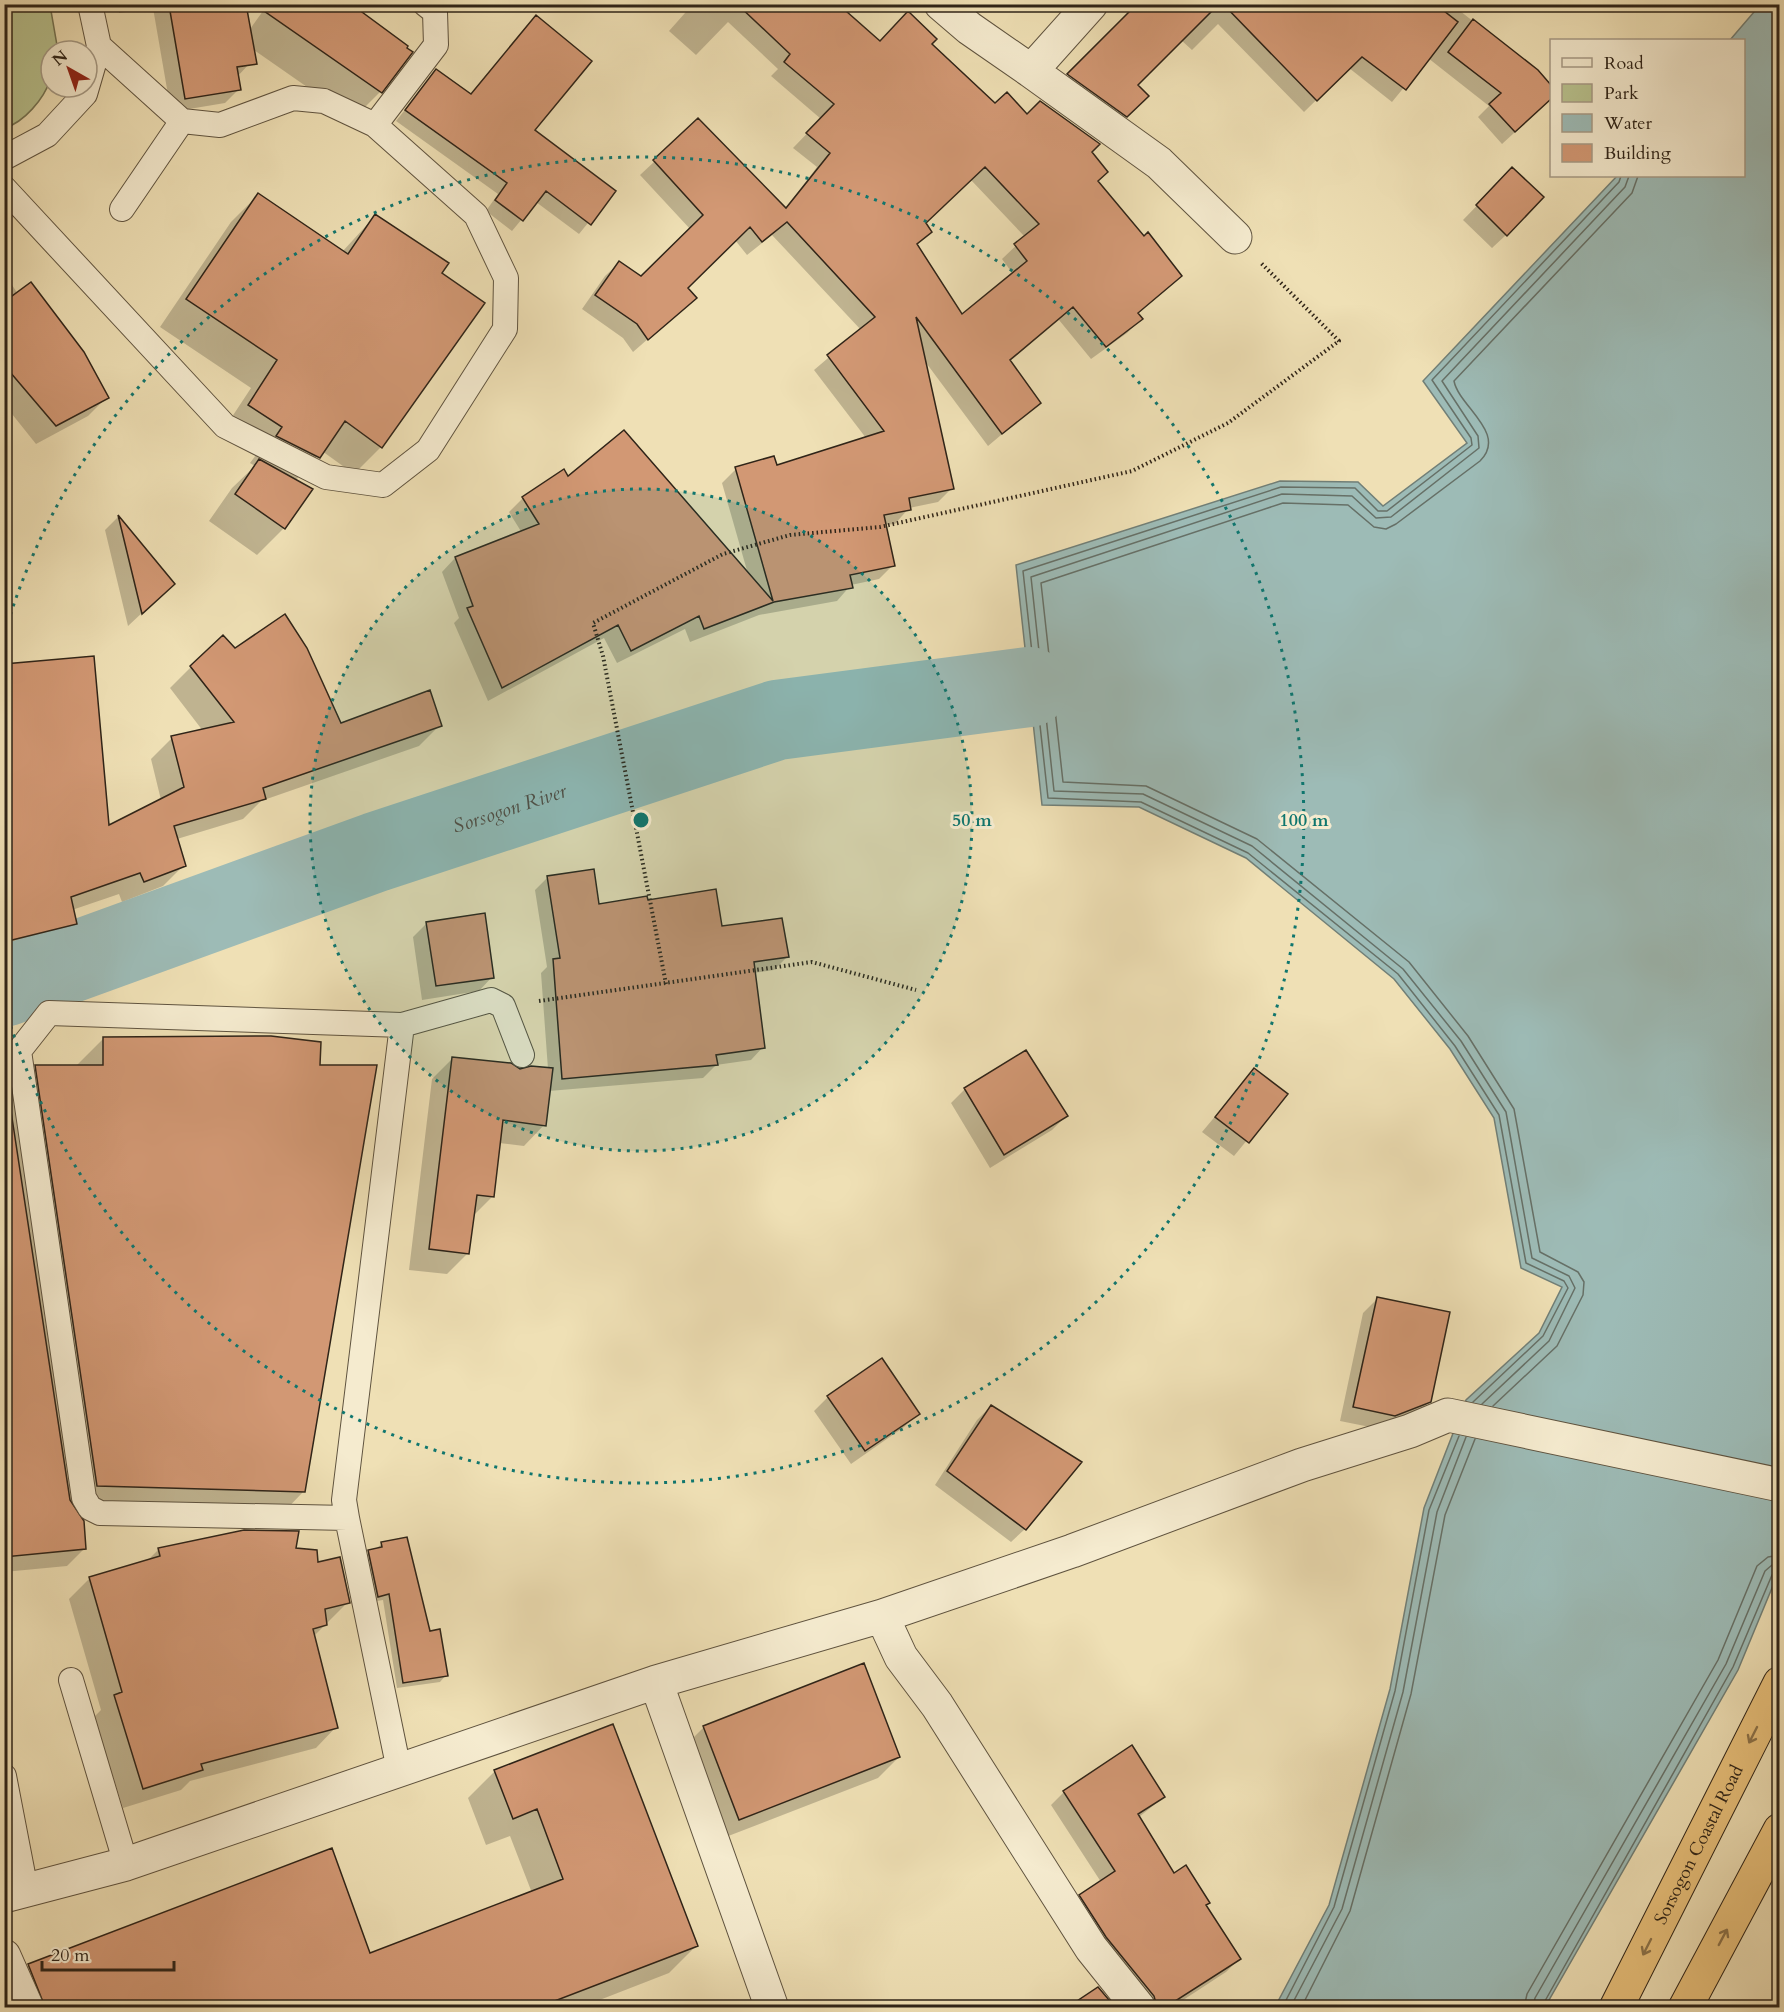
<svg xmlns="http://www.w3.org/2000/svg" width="1784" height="2012" font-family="Cardo,serif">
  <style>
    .green { fill: #b8c28e; stroke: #747353; stroke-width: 1.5 }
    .water { fill: #9dbbb6; stroke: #717f77; stroke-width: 1.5 }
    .shadow { fill: #0003; fill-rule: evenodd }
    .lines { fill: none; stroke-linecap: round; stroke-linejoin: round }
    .shore { stroke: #667067; stroke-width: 1.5 }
    .river { stroke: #9dbbb6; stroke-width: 80 }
    .building { fill: #d29874; stroke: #2f2418; stroke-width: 1.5; fill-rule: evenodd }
    .service-casing { stroke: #5f533f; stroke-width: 26 }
    .minor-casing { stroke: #5f533f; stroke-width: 35 }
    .trunk-casing { stroke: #2f2418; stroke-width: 35 }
    .path { stroke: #2f2418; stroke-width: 4; stroke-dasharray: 1.5 3; stroke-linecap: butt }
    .service { stroke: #f5ebcf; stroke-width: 24 }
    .minor { stroke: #f5ebcf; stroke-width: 33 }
    .trunk { stroke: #e8c07a; stroke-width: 33 }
    .oneway { stroke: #8c7249 }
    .ring { fill: none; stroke: #0f766e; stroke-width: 3; stroke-dasharray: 3 6 }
    .labels { text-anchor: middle; stroke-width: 6; stroke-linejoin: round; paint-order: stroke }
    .street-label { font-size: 18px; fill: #2f2418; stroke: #f5ebcf }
    .water-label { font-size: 20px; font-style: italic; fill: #505147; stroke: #f5ebcf }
    .centre { fill: #0f766e; stroke: #f5ebcf; stroke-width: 3 }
    .ring-label { font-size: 18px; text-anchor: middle; font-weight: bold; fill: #0f766e; stroke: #f5ebcf; stroke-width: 6; stroke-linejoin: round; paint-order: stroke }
  </style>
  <rect width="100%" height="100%" fill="#efe0b5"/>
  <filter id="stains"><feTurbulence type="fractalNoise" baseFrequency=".00333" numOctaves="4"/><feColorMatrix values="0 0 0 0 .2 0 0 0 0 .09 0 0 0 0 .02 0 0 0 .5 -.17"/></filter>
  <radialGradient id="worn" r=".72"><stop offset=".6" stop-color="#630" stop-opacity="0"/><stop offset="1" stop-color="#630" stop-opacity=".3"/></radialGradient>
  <path class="green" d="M 5,4 L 50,5 L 58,51 L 51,51 C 51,60 53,72 50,80 C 44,99 24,122 5,128 Z"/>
  <path class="water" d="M 1760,5 L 1779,5 L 1779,1571 L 1738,1670 L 1545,2007 L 1275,2007 L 1329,1905 L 1390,1689 L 1424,1508 L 1466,1400 L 1539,1333 L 1562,1287 L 1521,1268 L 1494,1118 L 1450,1049 L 1394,979 L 1246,858 L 1139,807 L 1042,805 L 1016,565 L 1280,481 L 1358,482 L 1383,506 L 1467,443 L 1423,381 L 1617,176 L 1744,176 L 1744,40 L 1730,40 Z"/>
  <path class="shadow" d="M 118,4 L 241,4 L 245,36 L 268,4 L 410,53 L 380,92 L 353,119 L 247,45 L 249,64 L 237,77 L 239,89 L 225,103 L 171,112 L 153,8 L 119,13 Z
    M 693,4 L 836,4 L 880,42 L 930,45 L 995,105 L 1027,116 L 1090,152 L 1097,182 L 1180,276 L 1137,314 L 1141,319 L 1127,333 L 1091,359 L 1059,320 L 1009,362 L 1039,403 L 988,446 L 924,360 L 952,488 L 938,502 L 909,508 L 895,524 L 884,525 L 893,565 L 879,579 L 851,585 L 837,601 L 759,615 L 690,642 L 685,629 L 617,663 L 604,638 L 488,701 L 454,623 L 459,618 L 442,572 L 455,558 L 522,533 L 509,512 L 523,498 L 563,471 L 567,479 L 748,574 L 722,483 L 736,469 L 776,467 L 866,438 L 814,370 L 861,330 L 772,235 L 747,255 L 735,240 L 686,288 L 695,298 L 633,352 L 623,338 L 582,309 L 605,276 L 619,263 L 641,278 L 691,230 L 640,175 L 698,121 L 785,209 L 817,167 L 793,148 L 821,119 L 771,76 L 778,69 L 728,22 L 696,55 L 669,31 ZM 971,180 L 1025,237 L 1002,259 L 1013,274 L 962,316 L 916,246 L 930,232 L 924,223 Z
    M 1143,4 L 1451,4 L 1537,71 L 1552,87 L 1552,98 L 1502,144 L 1478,117 L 1489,106 L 1428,58 L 1392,102 L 1349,68 L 1304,112 L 1218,24 L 1192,50 L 1181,40 L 1136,85 L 1147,96 L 1114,129 L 1056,87 Z
    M 536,17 L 528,134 L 614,191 L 579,234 L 536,202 L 512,231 L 486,211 L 498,194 L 396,121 L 436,71 L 522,128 L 481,81 Z
    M 1499,183 L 1506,235 L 1492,248 L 1463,220 Z
    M 258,195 L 342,252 L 375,216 L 440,274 L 381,447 L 354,474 L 322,451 L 295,481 L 284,528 L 257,555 L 209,521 L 232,488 L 255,466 L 250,463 L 256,455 L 222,432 L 251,388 L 160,327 L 231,222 Z
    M 4,273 L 18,294 L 107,397 L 88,416 L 36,444 L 4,404 Z
    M 118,517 L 173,584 L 128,626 L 105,530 Z
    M 234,650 L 340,725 L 440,725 L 419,746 L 261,801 L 243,819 L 177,839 L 184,865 L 163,886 L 122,902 L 119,894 L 72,910 L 75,923 L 54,944 L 4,957 L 4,665 L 108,827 L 161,800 L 151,759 L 172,738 L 203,731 L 170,688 L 191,667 Z
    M 548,877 L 598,905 L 646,902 L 720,928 L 787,957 L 774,970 L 754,973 L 763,1047 L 751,1060 L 716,1065 L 703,1078 L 549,1091 L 544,1125 L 524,1146 L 499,1143 L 493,1196 L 473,1216 L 468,1253 L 447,1274 L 409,1270 L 432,1079 L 453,1058 L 520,1071 L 548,1069 L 541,973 L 547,967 L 535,890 Z
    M 427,923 L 492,977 L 479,991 L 422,1000 L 413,937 Z
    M 104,1038 L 304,1491 L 277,1519 L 77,1513 L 84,1549 L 67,1566 L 4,1572 L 4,1061 L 9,1093 L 36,1067 L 77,1065 Z
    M 1254,1070 L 1285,1094 L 1234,1156 L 1202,1132 Z
    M 965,1089 L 1066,1116 L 1052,1130 L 990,1168 L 951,1103 Z
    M 1377,1299 L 1430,1401 L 1416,1415 L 1380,1429 L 1340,1421 L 1363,1313 Z
    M 828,1397 L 918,1413 L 904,1427 L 851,1464 L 814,1411 Z
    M 991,1406 L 1025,1529 L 1011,1542 L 935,1485 L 977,1420 Z
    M 382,1544 L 429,1633 L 446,1675 L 440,1682 L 397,1688 L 383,1600 L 371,1602 L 362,1558 Z
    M 159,1549 L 294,1550 L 317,1564 L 348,1602 L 313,1637 L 336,1727 L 316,1748 L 190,1781 L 181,1790 L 123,1808 L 94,1717 L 101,1710 L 69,1599 L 90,1578 L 146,1562 Z
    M 704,1727 L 899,1757 L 878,1778 L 718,1840 L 683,1748 Z
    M 495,1771 L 696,1946 L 669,1973 L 579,2008 L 8,2008 L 4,1989 L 29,1965 L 369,1955 L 532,1893 L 510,1836 L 486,1845 L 468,1798 Z
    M 1064,1792 L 1164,1797 L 1139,1817 L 1173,1875 L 1205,1906 L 1239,1959 L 1226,1972 L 1171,2008 L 1140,2008 L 1067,1909 L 1080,1896 L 1101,1882 L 1051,1805 Z
    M 1098,1989 L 1113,2008 L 1071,2008 Z"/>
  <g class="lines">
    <path class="shore" d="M 1473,1402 L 1543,1336 L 1568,1288 L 1564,1281 L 1526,1263 L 1499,1115 L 1455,1046 L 1398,974 L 1248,853 L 1141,802 L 1048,798 L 1023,571 L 1281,487 L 1355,488 L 1378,511 L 1387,511 L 1472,445 L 1471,438 L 1432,380 L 1619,182 L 1621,176
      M 1482,1404 L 1549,1341 L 1575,1288 L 1569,1276 L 1532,1258 L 1506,1112 L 1461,1041 L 1403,969 L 1252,846 L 1143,794 L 1054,791 L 1031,577 L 1282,494 L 1352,496 L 1376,518 L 1391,517 L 1479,448 L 1478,436 L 1442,381 L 1625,187 L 1629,176
      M 1493,1406 L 1557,1346 L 1583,1295 L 1584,1282 L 1578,1272 L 1540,1252 L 1514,1109 L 1468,1036 L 1409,962 L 1257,839 L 1146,786 L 1063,782 L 1041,583 L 1283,503 L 1348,505 L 1374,527 L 1386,529 L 1396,524 L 1480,461 C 1508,433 1459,407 1454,381 L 1632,193 L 1638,176
      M 1282,2008 L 1334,1907 L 1395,1691 L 1429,1510 L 1459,1436
      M 1290,2008 L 1342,1909 L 1403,1692 L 1437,1512 L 1466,1437
      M 1301,2008 L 1350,1911 L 1411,1694 L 1445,1515 L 1475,1439
      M 1524,2008 L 1527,1994 L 1718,1660 L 1757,1566 L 1768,1557 L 1780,1555
      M 1533,2008 L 1535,1998 L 1726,1664 L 1765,1571 L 1772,1565 L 1780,1564
      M 1541,2008 L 1733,1667 L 1772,1575 L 1780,1571"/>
    <path class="river" id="s1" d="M 4,987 L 376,852 L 777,720 L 1029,687"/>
  </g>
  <path class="building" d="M 205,4 L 246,4 L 257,64 L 237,67 L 241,90 L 185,99 L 170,11 Z
    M 254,4 L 351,4 L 408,46 L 407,48 L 413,52 L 382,93 Z
    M 737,4 L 838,4 L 880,41 L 908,11 L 937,39 L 932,44 L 995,103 L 1007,92 L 1027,114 L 1040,101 L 1100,144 L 1092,152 L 1108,172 L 1098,181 L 1144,236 L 1148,232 L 1182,276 L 1138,313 L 1143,319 L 1106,347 L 1073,307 L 1010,360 L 1041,403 L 1002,434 L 916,317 L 954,489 L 909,498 L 911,510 L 884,515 L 895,566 L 850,575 L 853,588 L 774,602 L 704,629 L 699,616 L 631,651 L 618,625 L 502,688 L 467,608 L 473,606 L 455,557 L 539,524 L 522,497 L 564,469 L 568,476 L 624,430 L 773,601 L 735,467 L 774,456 L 777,465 L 884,431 L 827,355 L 875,317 L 787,222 L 762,242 L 750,227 L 688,288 L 697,298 L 648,340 L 637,324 L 595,295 L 619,261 L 641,276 L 703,215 L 653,160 L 698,118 L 786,208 L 830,153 L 806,133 L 834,104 L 784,62 L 790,54 ZM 985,167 L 1039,224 L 1014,244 L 1027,261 L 962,314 L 917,244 L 932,232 L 926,223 Z
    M 1137,4 L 1219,4 L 1138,85 L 1149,96 L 1127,117 L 1067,74 Z
    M 1223,4 L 1435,4 L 1458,22 L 1406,90 L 1362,57 L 1317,101 Z
    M 536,15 L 592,61 L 535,130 L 616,191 L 591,225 L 546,191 L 523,221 L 495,200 L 507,183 L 405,110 L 436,69 L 471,94 Z
    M 1473,19 L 1538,70 L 1551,85 L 1551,99 L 1515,132 L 1489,104 L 1501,93 L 1448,52 Z
    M 1512,167 L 1544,197 L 1507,236 L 1476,205 Z
    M 258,193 L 348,254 L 375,214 L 449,263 L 442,273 L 485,303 L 382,448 L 345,421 L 320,458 L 276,436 L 282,427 L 248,405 L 277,360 L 186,299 Z
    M 31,282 L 84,352 L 109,398 L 56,426 L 4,365 L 4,302 Z
    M 259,459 L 313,489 L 285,529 L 235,494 Z
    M 118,515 L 175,584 L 142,614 Z
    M 285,614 L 307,648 L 341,723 L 430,690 L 442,726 L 263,788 L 266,799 L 174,826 L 186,866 L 144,882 L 140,873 L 71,897 L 77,924 L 4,942 L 4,664 L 94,656 L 109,825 L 184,787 L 171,736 L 234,722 L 190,666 L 223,635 L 235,648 Z
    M 594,869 L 599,904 L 647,896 L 648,900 L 716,889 L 722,926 L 782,918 L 789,957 L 754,962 L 765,1048 L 716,1055 L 718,1065 L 562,1079 L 553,959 L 560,958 L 547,876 Z
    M 485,913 L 494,978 L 436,986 L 426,922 Z
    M 271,1036 L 321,1042 L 320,1065 L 377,1065 L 305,1492 L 97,1486 L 35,1065 L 103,1065 L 103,1037 Z
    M 1026,1050 L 1068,1116 L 1004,1155 L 964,1088 Z
    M 452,1057 L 511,1063 L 520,1069 L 531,1066 L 553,1068 L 546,1126 L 503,1120 L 494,1197 L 477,1195 L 469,1254 L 429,1249 Z
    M 4,1065 L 70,1500 L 84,1521 L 86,1549 L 4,1557 Z
    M 1254,1068 L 1288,1094 L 1249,1143 L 1215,1117 Z
    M 1377,1297 L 1450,1312 L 1431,1402 L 1395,1416 L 1353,1407 Z
    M 882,1358 L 920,1414 L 865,1451 L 827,1396 Z
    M 991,1405 L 1082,1462 L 1026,1530 L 947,1471 Z
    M 244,1530 L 299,1531 L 296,1548 L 317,1550 L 318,1562 L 340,1557 L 350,1603 L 325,1609 L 327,1625 L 313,1629 L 338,1728 L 201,1764 L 203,1770 L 143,1789 L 114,1695 L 122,1692 L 89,1577 L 160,1556 L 158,1548 Z
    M 407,1537 L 430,1631 L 440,1629 L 448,1676 L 403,1683 L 389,1594 L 378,1597 L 368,1550 L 382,1547 L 381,1542 Z
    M 864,1663 L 900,1757 L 739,1820 L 703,1726 Z
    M 613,1724 L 698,1946 L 539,2007 L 45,2007 L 28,1964 L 332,1848 L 370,1953 L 563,1879 L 537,1809 L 513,1819 L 494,1770 Z
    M 1132,1745 L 1165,1797 L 1138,1814 L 1174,1873 L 1186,1865 L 1210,1903 L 1206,1905 L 1241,1959 L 1166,2007 L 1157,2007 L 1154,1996 L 1106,1937 L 1079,1895 L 1115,1871 L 1063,1791 Z
    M 1098,1987 L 1115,2007 L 1068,2007 Z"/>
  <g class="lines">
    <defs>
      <path id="service" d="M 375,125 L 436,45 L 435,12 L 425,4
        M 4,158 L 47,135 L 85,94 L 99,46 L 90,4
        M 4,188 L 225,426 L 326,477 L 383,485 L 428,450 L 505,329 L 506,278 L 476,215 L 375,125 L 324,101 L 293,98 L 220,125 L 182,121 L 99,46
        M 122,209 L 182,121
        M 49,1013 L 402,1025 L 344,1500 L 347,1518 L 100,1513 L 90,1508 L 84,1498 L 19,1051 Z
        M 402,1025 L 491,1000 L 503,1006 L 522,1055
        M 347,1518 L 399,1770
        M 71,1680 L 126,1864
        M 4,1776 L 26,1890"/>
      <path id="minor" d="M 941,4 L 969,28 L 1031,71 L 1091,4
        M 1031,71 L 1159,163 L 1235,237
        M 882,1616 L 901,1657 L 937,1705 L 1091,1948 L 1139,2008
        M 656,1682 L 772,2008
        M 4,1896 L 126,1864 L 656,1682 L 882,1616 L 1072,1551 L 1302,1465 L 1410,1431 L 1448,1415 L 1780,1485
        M 4,1956 L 27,2008"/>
      <g id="trunk">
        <path id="s2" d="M 1616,2008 L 1780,1683"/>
        <path d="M 1685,2008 L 1780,1830"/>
      </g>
    </defs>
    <use href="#service" class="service-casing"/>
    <use href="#minor" class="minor-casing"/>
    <use href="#trunk" class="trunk-casing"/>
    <path class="path" d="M 666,984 L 603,656 L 593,623 L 723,554 L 790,535 L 880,527 L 1132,471 L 1228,423 L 1339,341 L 1261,263
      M 539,1001 L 812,962 L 916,990"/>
    <use href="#service" class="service"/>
    <use href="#minor" class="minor"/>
    <use href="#trunk" class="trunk"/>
  </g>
  <defs><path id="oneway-shaft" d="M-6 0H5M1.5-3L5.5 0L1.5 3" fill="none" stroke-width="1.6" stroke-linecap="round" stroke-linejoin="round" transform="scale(1.5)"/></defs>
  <g class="oneway">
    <use href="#oneway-shaft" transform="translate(1753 1735) rotate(117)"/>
    <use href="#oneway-shaft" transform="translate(1723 1937) rotate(-62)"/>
    <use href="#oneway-shaft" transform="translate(1647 1947) rotate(117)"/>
  </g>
  <circle cx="641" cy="820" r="331" fill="#0f766e" fill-opacity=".12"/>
  <g class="ring">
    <circle cx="641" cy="820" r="331"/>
    <path d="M5 632A663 663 0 1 1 5 1008"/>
  </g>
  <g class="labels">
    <g class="street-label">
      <text dy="6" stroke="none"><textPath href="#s2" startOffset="183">Sorsogon Coastal Road</textPath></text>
    </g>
    <g class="water-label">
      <text dy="7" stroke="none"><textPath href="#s1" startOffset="536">Sorsogon River</textPath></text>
    </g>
  </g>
  <circle cx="641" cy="820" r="9" class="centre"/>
  <g class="ring-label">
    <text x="972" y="826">50 m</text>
    <text x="1304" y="826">100 m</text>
  </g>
  <rect width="1784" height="2012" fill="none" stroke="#efe0b5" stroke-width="24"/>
  <rect x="6" y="6" width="1772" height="2000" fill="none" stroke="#2f2418" stroke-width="3"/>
  <rect x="12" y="12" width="1760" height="1988" fill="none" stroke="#2f2418" stroke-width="1.5"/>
  <rect x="1550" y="39" width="195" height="138" fill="#f5ebcf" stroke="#a69b86" stroke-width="1.5"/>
  <rect x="1562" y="58" width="30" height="9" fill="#f5ebcf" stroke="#a69b86" stroke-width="1.5"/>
  <text x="1604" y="69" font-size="18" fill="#2f2418">Road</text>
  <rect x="1562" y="84" width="30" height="18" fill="#b8c28e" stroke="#a69b86" stroke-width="1.5"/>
  <text x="1604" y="99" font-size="18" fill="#2f2418">Park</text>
  <rect x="1562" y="114" width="30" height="18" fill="#9dbbb6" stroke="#a69b86" stroke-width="1.5"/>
  <text x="1604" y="129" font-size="18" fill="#2f2418">Water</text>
  <rect x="1562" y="144" width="30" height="18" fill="#d29874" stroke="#a69b86" stroke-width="1.5"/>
  <text x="1604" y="159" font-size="18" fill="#2f2418">Building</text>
  <g transform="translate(69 69) rotate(320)"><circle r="28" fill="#f5ebcf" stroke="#a69b86" stroke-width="1.5"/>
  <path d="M0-4.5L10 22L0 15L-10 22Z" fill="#8f2418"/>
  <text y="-9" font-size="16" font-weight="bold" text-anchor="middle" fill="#2f2418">N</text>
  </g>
  <path d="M42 1961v9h132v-9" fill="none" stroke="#2f2418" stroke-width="3"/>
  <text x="51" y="1961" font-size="18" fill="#2f2418" stroke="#f5ebcf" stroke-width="4.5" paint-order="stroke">20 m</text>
  <rect width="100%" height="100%" filter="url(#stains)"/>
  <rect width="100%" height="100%" fill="url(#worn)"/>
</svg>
